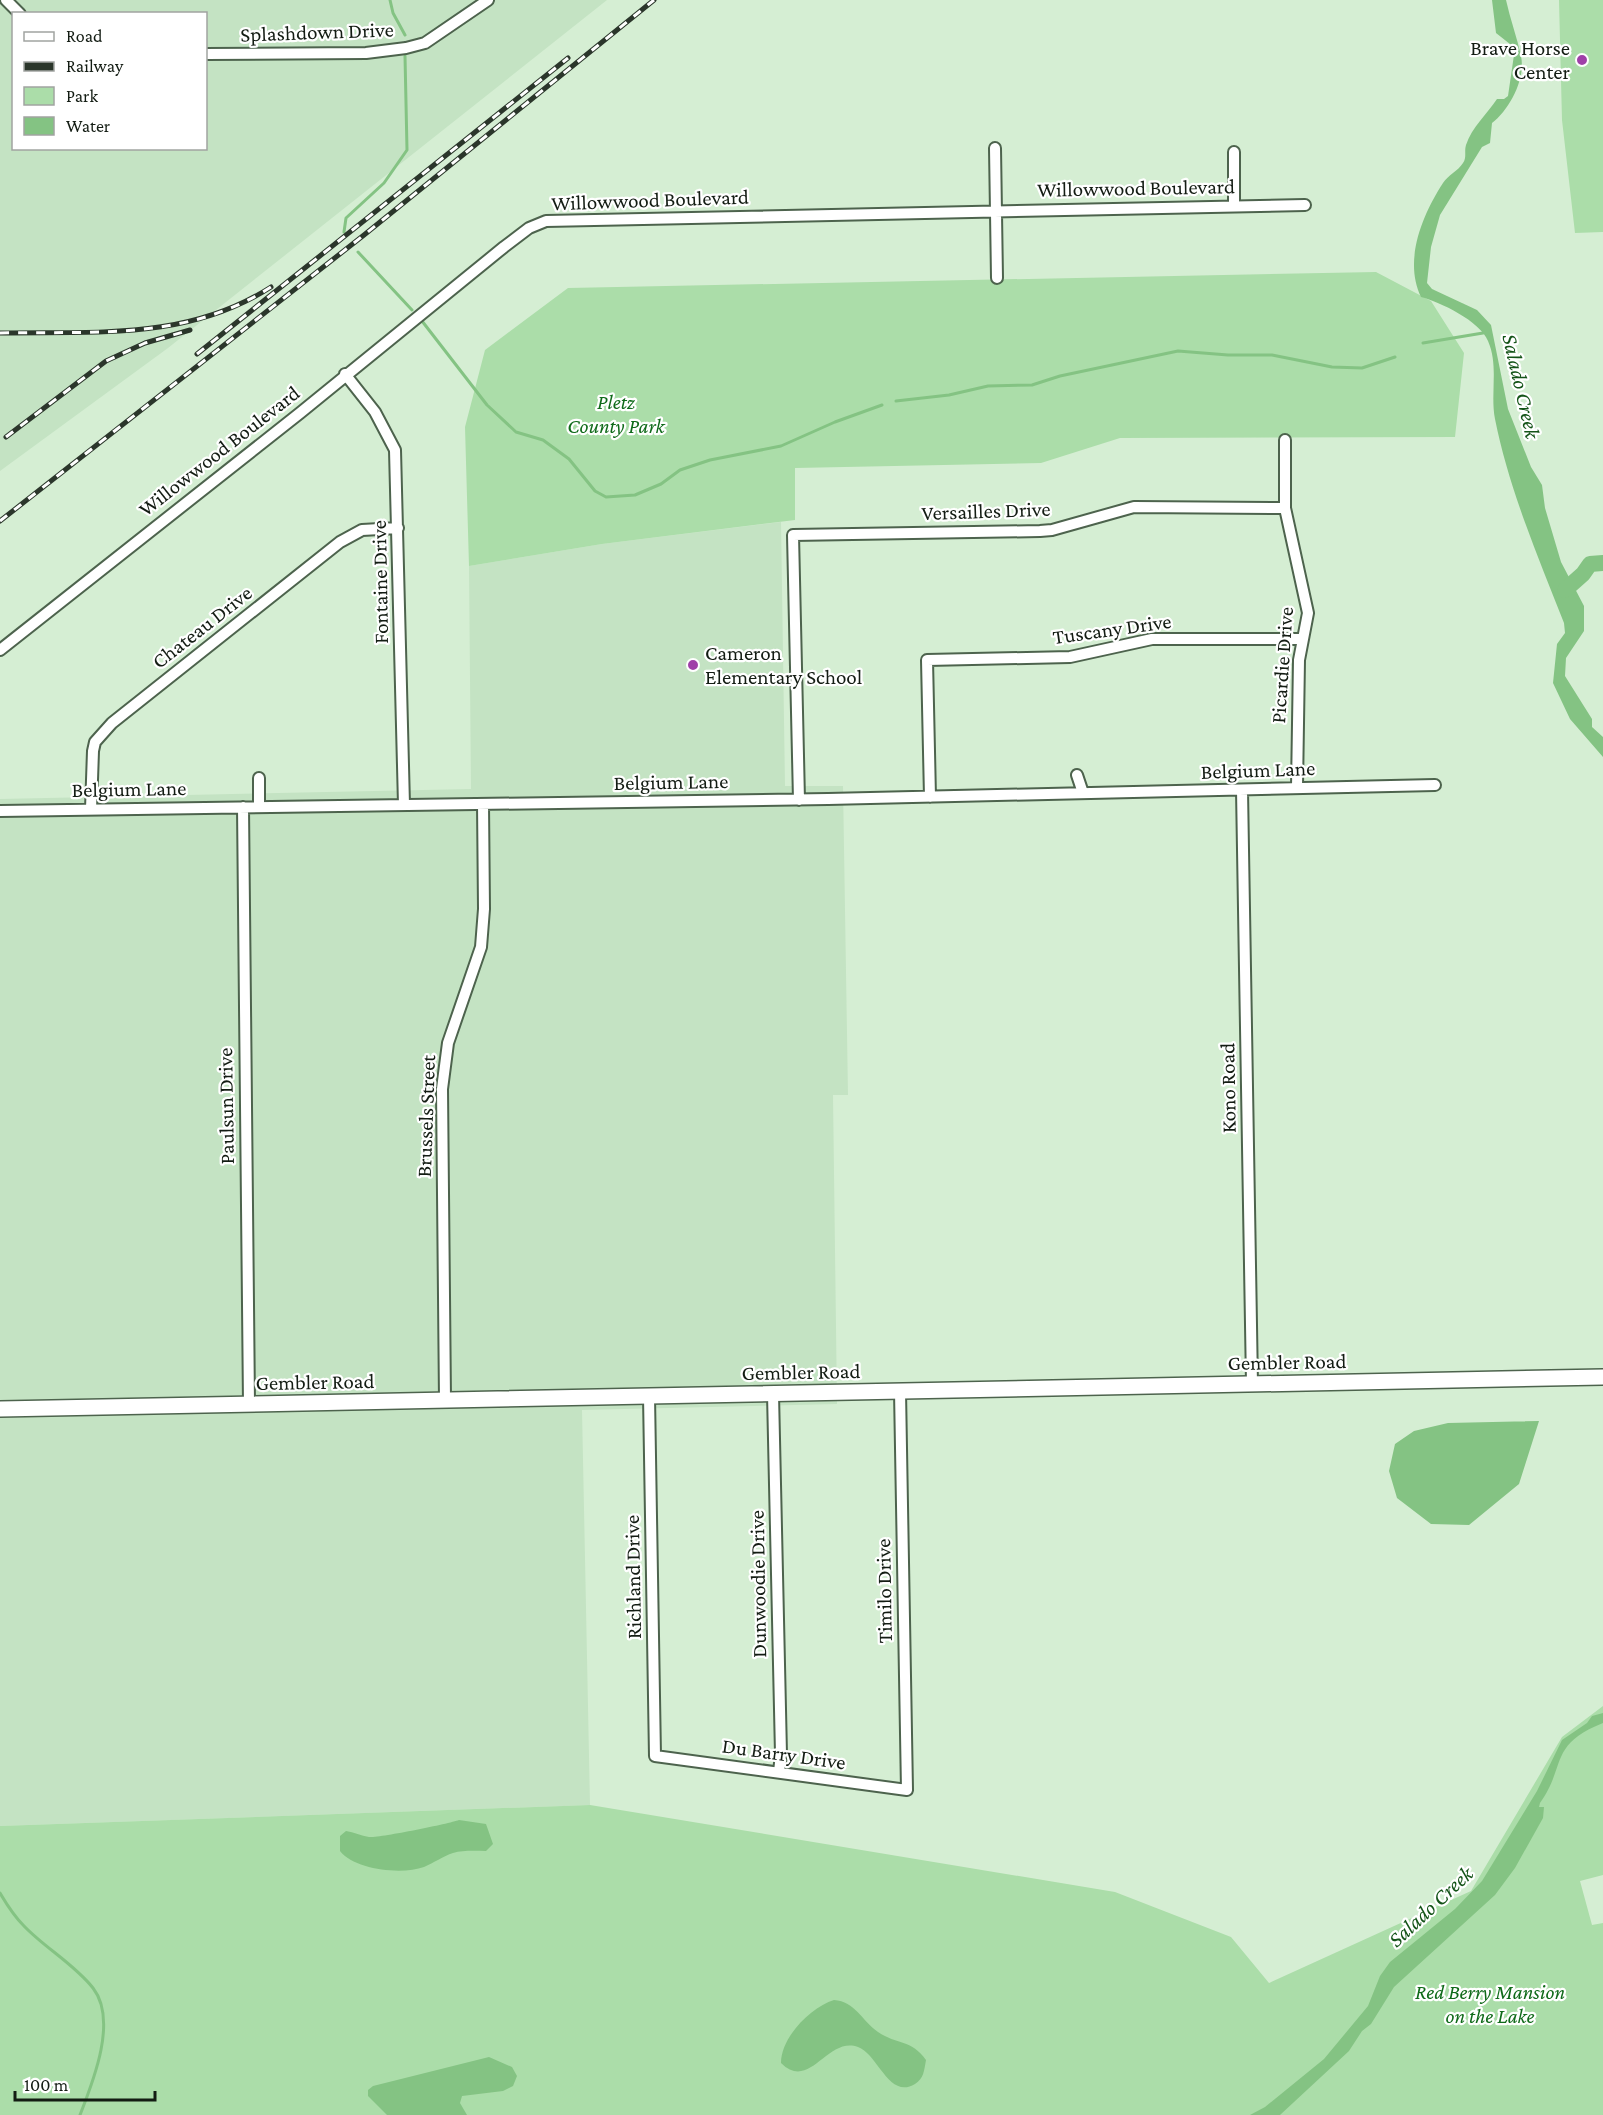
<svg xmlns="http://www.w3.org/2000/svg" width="1603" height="2115" font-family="'Crimson Pro',serif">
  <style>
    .built { fill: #c4e3c3; fill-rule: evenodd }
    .green { fill: #abdda9 }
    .water { fill: #84c383 }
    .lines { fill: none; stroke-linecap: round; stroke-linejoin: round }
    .stream { stroke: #84c383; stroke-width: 3 }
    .river { stroke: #84c383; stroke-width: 16 }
    .minor-casing { stroke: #4d634d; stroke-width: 14 }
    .secondary-casing { stroke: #4d634d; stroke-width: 18 }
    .minor { stroke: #fff; stroke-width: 10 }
    .secondary { stroke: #fff; stroke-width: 15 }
    .rail-casing { stroke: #2b362b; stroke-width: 5 }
    .rail { stroke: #fff; stroke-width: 3; stroke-dasharray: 9; stroke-linecap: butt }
    .poi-dot { fill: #9f40a8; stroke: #fff; stroke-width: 2 }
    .labels { text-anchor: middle; stroke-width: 4.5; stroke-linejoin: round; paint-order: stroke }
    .street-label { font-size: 21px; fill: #131c13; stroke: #fff }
    .poi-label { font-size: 21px; fill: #131c13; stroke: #fff; text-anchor: end }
    .park-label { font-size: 21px; font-style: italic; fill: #0f6a19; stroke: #fff }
    .water-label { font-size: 22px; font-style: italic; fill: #145418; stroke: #fff }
  </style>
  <rect width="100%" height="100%" fill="#d5eed3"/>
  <path class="built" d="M 0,0 L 607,0 L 168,348 L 0,471 ZM 14,14 L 206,14 L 206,148 L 14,148 Z
    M 781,522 L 785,786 L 843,786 L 848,1095 L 833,1095 L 837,1404 L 582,1410 L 590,1805 L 0,1826 L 0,799 L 471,789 L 469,566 L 602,544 Z"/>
  <path class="green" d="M 1559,0 L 1603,0 L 1603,232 L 1575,233 L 1562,120 Z
    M 1376,272 L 1431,301 L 1464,353 L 1455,437 L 1120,438 L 1041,463 L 795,468 L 795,520 L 602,544 L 469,566 L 465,427 L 485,350 L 568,288 Z
    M 1603,1706 L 1603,1875 L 1580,1881 L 1592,1925 L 1603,1923 L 1603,2115 L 0,2115 L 0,1826 L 590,1805 L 1115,1892 L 1231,1937 L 1269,1983 L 1471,1891 L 1562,1737 Z"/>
  <path class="water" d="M 1492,0 L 1506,0 C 1510,19 1517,37 1521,56 C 1526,79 1509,110 1492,123 L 1490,143 L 1482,147 L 1440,215 L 1431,247 L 1427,283 L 1432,289 L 1477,310 L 1491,325 L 1508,409 L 1531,467 L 1542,485 L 1545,508 L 1561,562 L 1584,606 L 1584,631 L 1566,658 L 1565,676 L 1592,719 L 1592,727 L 1603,737 L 1603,757 L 1570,719 L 1553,683 L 1557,644 L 1565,633 L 1564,623 C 1538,557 1509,489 1495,419 C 1490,393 1499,366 1488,341 C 1480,321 1440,302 1421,297 C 1403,260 1423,214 1443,183 C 1448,175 1458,171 1463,163 C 1467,157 1464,152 1466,145 C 1472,127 1487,114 1497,99 L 1504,99 L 1508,96 L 1515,48 L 1496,33 Z
    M 1539,1421 L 1519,1484 L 1469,1525 L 1431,1524 L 1397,1498 L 1389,1471 L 1395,1444 L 1414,1431 L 1448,1423 Z
    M 1603,1713 L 1603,1723 C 1548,1745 1567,1765 1540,1803 L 1539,1807 L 1544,1807 L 1543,1818 L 1515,1868 L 1495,1895 L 1394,1987 L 1371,2024 L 1362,2031 L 1349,2051 L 1280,2115 L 1250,2115 L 1265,2107 L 1324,2059 L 1368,2006 L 1380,1976 L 1390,1962 L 1455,1909 L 1482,1881 L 1537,1791 L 1562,1740 L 1587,1723 L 1592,1716 Z
    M 459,1820 L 486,1824 L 493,1844 L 486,1851 C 476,1851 463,1850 453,1853 C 443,1856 434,1863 424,1867 C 402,1875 355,1870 340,1851 L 340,1836 L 346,1831 C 354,1832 361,1836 369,1837 C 379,1838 448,1824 459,1820 Z
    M 834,2000 C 855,2001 862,2021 878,2032 C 897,2045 911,2039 926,2060 C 924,2071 924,2078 915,2084 C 889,2100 878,2054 858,2047 C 827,2036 810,2092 781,2063 C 781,2037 811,2007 834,2000 Z
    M 489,2057 L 512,2067 L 517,2076 L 513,2086 L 503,2091 L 462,2096 L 460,2103 L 467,2115 L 387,2115 L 368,2096 L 368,2090 L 373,2086 Z"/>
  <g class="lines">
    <path class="stream" d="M 390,0 L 393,13 L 405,35
      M 344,232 L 346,218 L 384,183 L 407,150 L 405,56
      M 358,252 L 412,310
      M 422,321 L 487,405 L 516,432 L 543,440 L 569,459 L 595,491 L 606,497 L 635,495 L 661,484 L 680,470 L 710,460 L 781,446 L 835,422 L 882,405
      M 1423,343 L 1483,333
      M 896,401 L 949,395 L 988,386 L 1032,385 L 1060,376 L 1178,351 L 1228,355 L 1272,355 L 1332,367 L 1362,368 L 1395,357
      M 0,1893 C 7,1905 14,1916 24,1926 C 45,1948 74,1964 93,1988 C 118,2020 93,2082 80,2115"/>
    <path class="river" d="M 1565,590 L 1583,574 L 1590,564 L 1603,563"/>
    <defs>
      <path id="minor" d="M 6,0 L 20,14
        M 206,54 L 366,53 L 406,48 L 425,43 L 488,0
        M 995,148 L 997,278
        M 1234,152 L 1234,206
        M 345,374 L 375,412 L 395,450 L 404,805
        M 1285,440 L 1285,508 L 1308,613 L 1299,660 L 1297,787
        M 0,650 L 300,413 L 504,247 L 529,228 L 546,221 L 1305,205
        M 1077,775 L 1083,793
        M 259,778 L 259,807
        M 1242,790 L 1252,1384
        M 930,797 L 927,660 L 1070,657 L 1152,639 L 1302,639
        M 799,800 L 793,535 L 1040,531 L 1052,530 L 1134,507 L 1285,508
        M 243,807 L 249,1404
        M 91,809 L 93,751 L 95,742 L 112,723 L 340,542 L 362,530 L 398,528
        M 0,811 L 828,799 L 1435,785
        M 773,1394 L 781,1754 L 779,1772
        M 649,1396 L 655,1756 L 907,1790 L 900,1391
        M 445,1400 L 442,1089 L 448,1043 L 481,947 L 484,909 L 483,804"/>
      <path id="secondary" d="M 0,1409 L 1603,1377"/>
    </defs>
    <use href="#minor" class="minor-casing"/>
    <use href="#secondary" class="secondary-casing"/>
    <use href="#minor" class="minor"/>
    <use href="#secondary" class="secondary"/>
    <defs>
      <path id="rail" d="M 0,333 C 95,331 187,341 271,287
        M 197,354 L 568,58
        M 6,437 L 106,361 L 145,343 L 190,330
        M 0,521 L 364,235 L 654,0"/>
    </defs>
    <use href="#rail" class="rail-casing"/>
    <use href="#rail" class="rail"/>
  </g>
  <g class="poi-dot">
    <circle cx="1582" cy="60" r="6"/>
    <circle cx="693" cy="665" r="6"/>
  </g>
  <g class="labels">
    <g class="street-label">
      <text transform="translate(317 32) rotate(-2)" y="7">Splashdown Drive</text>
      <text transform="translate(1136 188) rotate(-1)" y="7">Willowwood Boulevard</text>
      <text transform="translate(650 200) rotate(-2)" y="7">Willowwood Boulevard</text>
      <text transform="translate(219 451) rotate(-38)" y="7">Willowwood Boulevard</text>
      <text transform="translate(986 511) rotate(-2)" y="7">Versailles Drive</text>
      <text transform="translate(380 582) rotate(-91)" y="7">Fontaine Drive</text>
      <text transform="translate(202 627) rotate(-38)" y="7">Chateau Drive</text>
      <text transform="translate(1112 629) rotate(-8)" y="7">Tuscany Drive</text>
      <text transform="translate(1282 665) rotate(-86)" y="7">Picardie Drive</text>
      <text transform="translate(1258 770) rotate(-2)" y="7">Belgium Lane</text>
      <text transform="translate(671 782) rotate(-1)" y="7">Belgium Lane</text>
      <text transform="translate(129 789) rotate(-1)" y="7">Belgium Lane</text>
      <text transform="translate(1228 1088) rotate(-91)" y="7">Kono Road</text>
      <text transform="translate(226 1106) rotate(-91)" y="7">Paulsun Drive</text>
      <text transform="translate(426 1116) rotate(-88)" y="7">Brussels Street</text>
      <text transform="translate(1287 1362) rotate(-1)" y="7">Gembler Road</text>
      <text transform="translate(801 1372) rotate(-1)" y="7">Gembler Road</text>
      <text transform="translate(315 1382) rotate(-1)" y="7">Gembler Road</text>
      <text transform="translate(633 1577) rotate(-91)" y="7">Richland Drive</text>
      <text transform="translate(758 1584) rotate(-91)" y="7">Dunwoodie Drive</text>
      <text transform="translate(884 1591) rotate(-91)" y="7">Timilo Drive</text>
      <text transform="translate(784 1754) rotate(8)" y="7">Du Barry Drive</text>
    </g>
    <g class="poi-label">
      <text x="1570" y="55">Brave Horse<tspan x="1570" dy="24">Center</tspan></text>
      <text x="705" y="660" text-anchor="start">Cameron<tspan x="705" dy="24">Elementary School</tspan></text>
    </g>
    <g class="park-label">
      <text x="616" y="409">Pletz<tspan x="616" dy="24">County Park</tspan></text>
      <text x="1490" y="1999">Red Berry Mansion<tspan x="1490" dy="24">on the Lake</tspan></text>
    </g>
    <g class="water-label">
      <text transform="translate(1522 386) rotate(77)" y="8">Salado Creek</text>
      <text transform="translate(1430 1906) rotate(-43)" y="8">Salado Creek</text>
    </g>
  </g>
  <rect x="12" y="12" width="195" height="138" fill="#ffffff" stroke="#a1a4a1" stroke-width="1.5"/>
  <rect x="24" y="32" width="30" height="9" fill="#ffffff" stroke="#a1a4a1" stroke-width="1.5"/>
  <text x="66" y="42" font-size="18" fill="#131c13">Road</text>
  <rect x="24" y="62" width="30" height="9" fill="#2b362b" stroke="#a1a4a1" stroke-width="1.5"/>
  <text x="66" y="72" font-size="18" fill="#131c13">Railway</text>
  <rect x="24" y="87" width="30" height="18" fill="#abdda9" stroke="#a1a4a1" stroke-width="1.5"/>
  <text x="66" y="102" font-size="18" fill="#131c13">Park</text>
  <rect x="24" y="117" width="30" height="18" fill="#84c383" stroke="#a1a4a1" stroke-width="1.5"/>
  <text x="66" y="132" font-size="18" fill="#131c13">Water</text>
  <path d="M15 2091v9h140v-9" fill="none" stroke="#131c13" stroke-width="3"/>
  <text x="24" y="2091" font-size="18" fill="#131c13" stroke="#ffffff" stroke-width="4.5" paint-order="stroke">100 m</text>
</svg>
